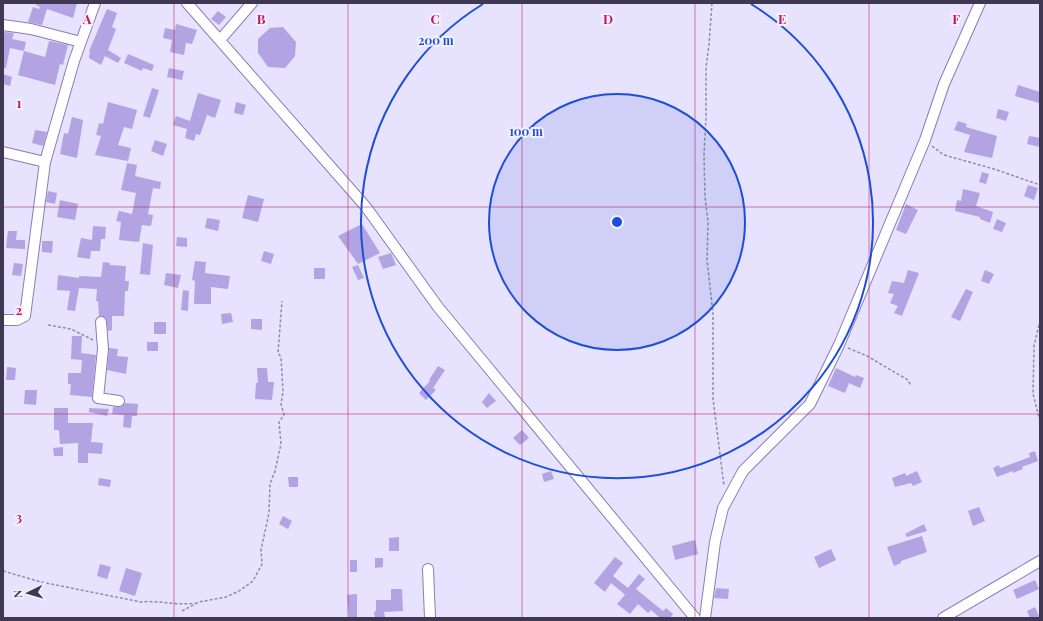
<svg xmlns="http://www.w3.org/2000/svg" width="1043" height="621" font-family="'Playfair Display',serif">
  <style>
    .building { fill: #b2a4e3 }
    .lines { fill: none; stroke-linecap: round; stroke-linejoin: round }
    .minor-casing { stroke: #8a7cb8; stroke-width: 12 }
    .path { stroke: #918ba6; stroke-width: 1.5; stroke-dasharray: 3 2; stroke-linecap: butt }
    .minor { stroke: #fff; stroke-width: 10 }
    .grid { fill: none; stroke: #c2185b; stroke-width: 1; stroke-opacity: 0.55 }
    .ring { fill: none; stroke: #1d4ed8; stroke-width: 2 }
    .grid-label { font-size: 13px; text-anchor: middle; font-weight: bold; fill: #c2185b; stroke: #f4f1ff; stroke-width: 4; stroke-linejoin: round; paint-order: stroke }
    .centre { fill: #1d4ed8; stroke: #f4f1ff; stroke-width: 2 }
    .ring-label { font-size: 12px; text-anchor: middle; font-weight: bold; fill: #1d4ed8; stroke: #f4f1ff; stroke-width: 4; stroke-linejoin: round; paint-order: stroke }
  </style>
  <rect width="100%" height="100%" fill="#e7e2fd"/>
  <path class="building" d="M 33,3 L 77,3 L 73,18 L 47,9 L 42,25 L 28,22 L 33,7 L 39,9 L 40,7 Z
    M 107,9 L 117,13 L 112,27 L 116,29 L 108,50 L 121,58 L 118,63 L 105,56 L 101,65 L 89,58 L 90,52 L 89,51 Z
    M 218,11 L 226,17 L 219,25 L 211,19 Z
    M 176,24 L 197,30 L 192,44 L 186,43 L 184,55 L 170,52 L 172,40 L 163,38 L 165,28 L 175,30 Z
    M 283,27 L 296,42 L 295,56 L 285,68 L 268,67 L 258,53 L 258,39 L 270,28 Z
    M 4,32 L 14,33 L 12,39 L 26,42 L 24,51 L 45,57 L 49,41 L 68,45 L 63,65 L 60,64 L 55,85 L 18,75 L 24,51 L 10,48 L 6,68 L 3,68 Z
    M 128,54 L 154,65 L 152,71 L 143,68 L 142,71 L 124,63 Z
    M 169,68 L 184,71 L 182,80 L 167,77 Z
    M 3,74 L 12,77 L 10,86 L 3,84 Z
    M 1018,85 L 1040,92 L 1039,103 L 1015,96 Z
    M 152,88 L 159,90 L 150,118 L 143,116 Z
    M 198,93 L 221,100 L 215,118 L 207,115 L 200,135 L 196,134 L 194,141 L 185,138 L 187,129 L 173,125 L 176,116 L 190,121 Z
    M 108,102 L 137,110 L 132,129 L 124,127 L 118,145 L 131,148 L 128,161 L 95,155 L 101,136 L 96,135 L 99,123 L 103,124 Z
    M 236,102 L 246,105 L 243,115 L 234,113 Z
    M 998,109 L 1009,112 L 1006,121 L 996,118 Z
    M 72,117 L 83,120 L 77,158 L 60,154 L 64,133 L 68,134 Z
    M 958,121 L 967,124 L 966,127 L 997,136 L 992,158 L 964,152 L 970,135 L 954,130 Z
    M 35,130 L 47,132 L 43,146 L 32,143 Z
    M 1029,136 L 1040,138 L 1040,147 L 1027,144 Z
    M 155,140 L 167,144 L 163,156 L 151,151 Z
    M 127,163 L 137,165 L 135,176 L 161,182 L 160,189 L 153,188 L 148,214 L 153,215 L 151,226 L 142,225 L 139,242 L 119,240 L 121,222 L 116,221 L 119,211 L 132,214 L 136,193 L 121,190 Z
    M 982,172 L 989,174 L 986,184 L 979,182 Z
    M 1028,185 L 1038,188 L 1034,200 L 1024,196 Z
    M 963,189 L 980,193 L 976,206 L 993,212 L 990,223 L 980,219 L 980,217 L 955,211 L 957,200 L 961,201 Z
    M 48,191 L 57,193 L 55,204 L 46,202 Z
    M 248,195 L 264,199 L 258,222 L 242,218 Z
    M 60,200 L 78,204 L 75,220 L 57,217 Z
    M 906,204 L 918,210 L 906,234 L 896,230 Z
    M 207,218 L 220,220 L 218,231 L 205,228 Z
    M 997,219 L 1006,223 L 1002,232 L 993,229 Z
    M 362,224 L 380,253 L 358,264 L 338,236 Z
    M 93,226 L 106,227 L 105,239 L 101,239 L 100,251 L 91,251 L 90,259 L 77,257 L 81,238 L 92,240 Z
    M 8,231 L 17,231 L 16,240 L 25,240 L 25,249 L 6,248 Z
    M 177,237 L 187,238 L 187,247 L 176,246 Z
    M 42,241 L 53,241 L 52,253 L 42,252 Z
    M 143,243 L 153,245 L 150,275 L 140,274 Z
    M 264,251 L 274,254 L 271,264 L 261,261 Z
    M 391,253 L 396,265 L 383,269 L 378,257 Z
    M 195,261 L 206,262 L 205,273 L 230,276 L 228,289 L 211,287 L 211,304 L 194,304 L 195,281 L 192,280 Z
    M 103,262 L 110,263 L 110,265 L 126,266 L 125,281 L 129,281 L 128,291 L 125,291 L 124,316 L 112,316 L 112,330 L 108,331 L 106,318 L 99,316 L 98,301 L 96,301 L 97,289 L 79,288 L 75,311 L 67,310 L 70,291 L 57,290 L 58,275 L 79,278 L 79,276 L 101,277 Z
    M 14,263 L 23,264 L 21,276 L 12,275 Z
    M 358,265 L 364,278 L 358,280 L 352,267 Z
    M 314,268 L 325,268 L 325,279 L 314,279 Z
    M 908,270 L 919,273 L 902,316 L 894,313 L 898,306 L 890,303 L 894,294 L 888,293 L 892,281 L 904,283 Z
    M 985,270 L 994,274 L 989,284 L 981,281 Z
    M 166,273 L 181,275 L 178,288 L 164,285 Z
    M 966,289 L 973,292 L 960,321 L 951,317 Z
    M 183,290 L 189,291 L 188,311 L 181,310 Z
    M 231,313 L 233,322 L 222,324 L 221,314 Z
    M 251,319 L 262,319 L 262,330 L 251,329 Z
    M 154,322 L 166,322 L 166,334 L 154,334 Z
    M 72,336 L 82,336 L 81,353 L 96,355 L 92,397 L 70,395 L 71,384 L 68,384 L 68,373 L 81,373 L 82,360 L 71,359 Z
    M 147,342 L 158,342 L 158,351 L 147,351 Z
    M 109,348 L 118,349 L 117,356 L 128,357 L 126,374 L 107,370 Z
    M 438,366 L 445,370 L 433,388 L 436,390 L 426,400 L 419,393 L 430,381 L 429,380 Z
    M 7,367 L 16,368 L 15,380 L 6,380 Z
    M 257,368 L 267,368 L 268,382 L 274,382 L 272,400 L 255,399 L 256,383 L 258,383 Z
    M 836,368 L 855,377 L 856,375 L 864,378 L 860,388 L 849,383 L 845,393 L 828,386 Z
    M 25,390 L 37,390 L 36,405 L 24,404 Z
    M 489,393 L 496,401 L 487,408 L 482,402 Z
    M 125,403 L 138,404 L 137,416 L 132,416 L 131,428 L 123,427 L 124,415 L 112,414 L 113,407 L 121,407 Z
    M 54,408 L 68,408 L 68,423 L 93,423 L 91,442 L 103,443 L 102,454 L 88,453 L 88,463 L 78,463 L 78,443 L 60,444 L 59,430 L 54,430 Z
    M 89,408 L 109,409 L 107,416 L 89,412 Z
    M 522,430 L 529,438 L 520,445 L 513,438 Z
    M 63,447 L 63,456 L 54,456 L 53,448 Z
    M 1035,451 L 1038,461 L 1022,467 L 1023,469 L 1013,473 L 1013,471 L 997,477 L 993,468 L 999,465 L 1000,468 L 1030,457 L 1029,453 Z
    M 551,471 L 554,479 L 544,482 L 542,474 Z
    M 917,471 L 922,482 L 913,486 L 911,483 L 895,487 L 892,478 L 905,473 L 906,476 Z
    M 288,477 L 298,477 L 298,487 L 289,487 Z
    M 99,478 L 111,480 L 110,487 L 98,485 Z
    M 979,507 L 985,521 L 973,526 L 968,511 Z
    M 283,516 L 292,521 L 288,529 L 279,524 Z
    M 924,524 L 927,531 L 907,537 L 905,534 Z
    M 922,536 L 927,552 L 901,561 L 901,563 L 894,566 L 887,547 Z
    M 399,537 L 399,551 L 389,551 L 389,538 Z
    M 695,540 L 698,554 L 675,560 L 672,546 Z
    M 831,549 L 836,560 L 819,568 L 814,557 Z
    M 615,557 L 623,563 L 613,576 L 628,588 L 639,574 L 645,579 L 636,589 L 663,611 L 666,608 L 673,614 L 671,617 L 672,618 L 658,618 L 659,617 L 651,610 L 648,613 L 638,604 L 630,614 L 617,604 L 625,595 L 622,592 L 611,583 L 605,592 L 594,583 Z
    M 375,558 L 383,558 L 383,567 L 375,568 Z
    M 350,560 L 357,560 L 357,572 L 350,572 Z
    M 100,564 L 111,567 L 107,579 L 97,576 Z
    M 126,568 L 142,573 L 135,596 L 119,591 Z
    M 1035,580 L 1039,589 L 1017,599 L 1013,590 Z
    M 716,588 L 729,589 L 728,599 L 714,598 Z
    M 391,589 L 402,589 L 403,611 L 384,612 L 385,618 L 375,618 L 374,612 L 376,611 L 376,600 L 391,600 Z
    M 357,594 L 357,618 L 349,618 L 347,595 Z
    M 1035,607 L 1040,618 L 1030,618 L 1027,611 Z"/>
  <g class="lines">
    <defs>
      <path id="minor" d="M 187,3 L 366,207 L 438,307 L 695,618
        M 3,25 L 31,29 L 81,42
        M 220,40 L 252,3
        M 3,152 L 45,162
        M 3,320 L 17,320 L 25,316 L 45,162 L 74,61 L 95,3
        M 101,322 L 103,349 L 98,398 L 119,401
        M 428,569 L 430,618
        M 705,618 L 715,542 L 723,508 L 743,471 L 810,404 L 839,345 L 925,140 L 944,84 L 980,3
        M 943,618 L 1040,561"/>
    </defs>
    <use href="#minor" class="minor-casing"/>
    <path class="path" d="M 712,3 L 709,45 L 706,67 L 706,118 L 704,155 L 705,197 L 708,222 L 707,260 L 713,314 L 713,399 L 724,486
      M 932,146 L 944,155 L 994,169 L 1040,185
      M 48,325 L 71,329 L 93,340
      M 1039,325 L 1034,346 L 1033,394 L 1040,421
      M 848,348 L 867,356 L 908,380 L 911,386
      M 3,571 L 41,582 L 141,602 C 159,600 177,606 195,603
      M 182,611 L 199,602 L 226,597 L 239,591 L 253,581 L 262,564 L 261,550 L 269,513 L 270,484 L 275,471 L 281,444 L 279,422 L 284,415 L 281,404 L 283,392 L 281,357 L 278,353 L 282,301"/>
    <use href="#minor" class="minor"/>
  </g>
  <path class="grid" d="M 174,3 L 174,618M 348,3 L 348,618M 522,3 L 522,618M 695,3 L 695,618M 869,3 L 869,618M 3,207 L 1040,207M 3,414 L 1040,414"/>
  <circle cx="617" cy="222" r="128" fill="#1d4ed8" fill-opacity=".12"/>
  <g class="ring">
    <circle cx="617" cy="222" r="128"/>
    <path d="M751 4A256 256 0 1 1 483 4"/>
  </g>
  <g class="grid-label">
    <text x="87" y="24">A</text>
    <text x="261" y="24">B</text>
    <text x="435" y="24">C</text>
    <text x="608" y="24">D</text>
    <text x="782" y="24">E</text>
    <text x="956" y="24">F</text>
    <text x="19" y="108">1</text>
    <text x="19" y="315">2</text>
    <text x="19" y="522">3</text>
  </g>
  <circle cx="617" cy="222" r="6" class="centre"/>
  <g class="ring-label">
    <text x="436" y="45">200 m</text>
    <text x="526" y="136">100 m</text>
  </g>
  <rect width="1043" height="621" fill="none" stroke="#3e3853" stroke-width="8"/>
  <g transform="translate(28 593) rotate(265)" stroke="#f4f1ff" stroke-width="3" paint-order="stroke">
  <path d="M0-3L7 15L0 10L-7 15Z" fill="#3e3853"/>
  <text y="-6" font-size="11" font-weight="bold" text-anchor="middle" fill="#3e3853">N</text>
  </g>
</svg>
